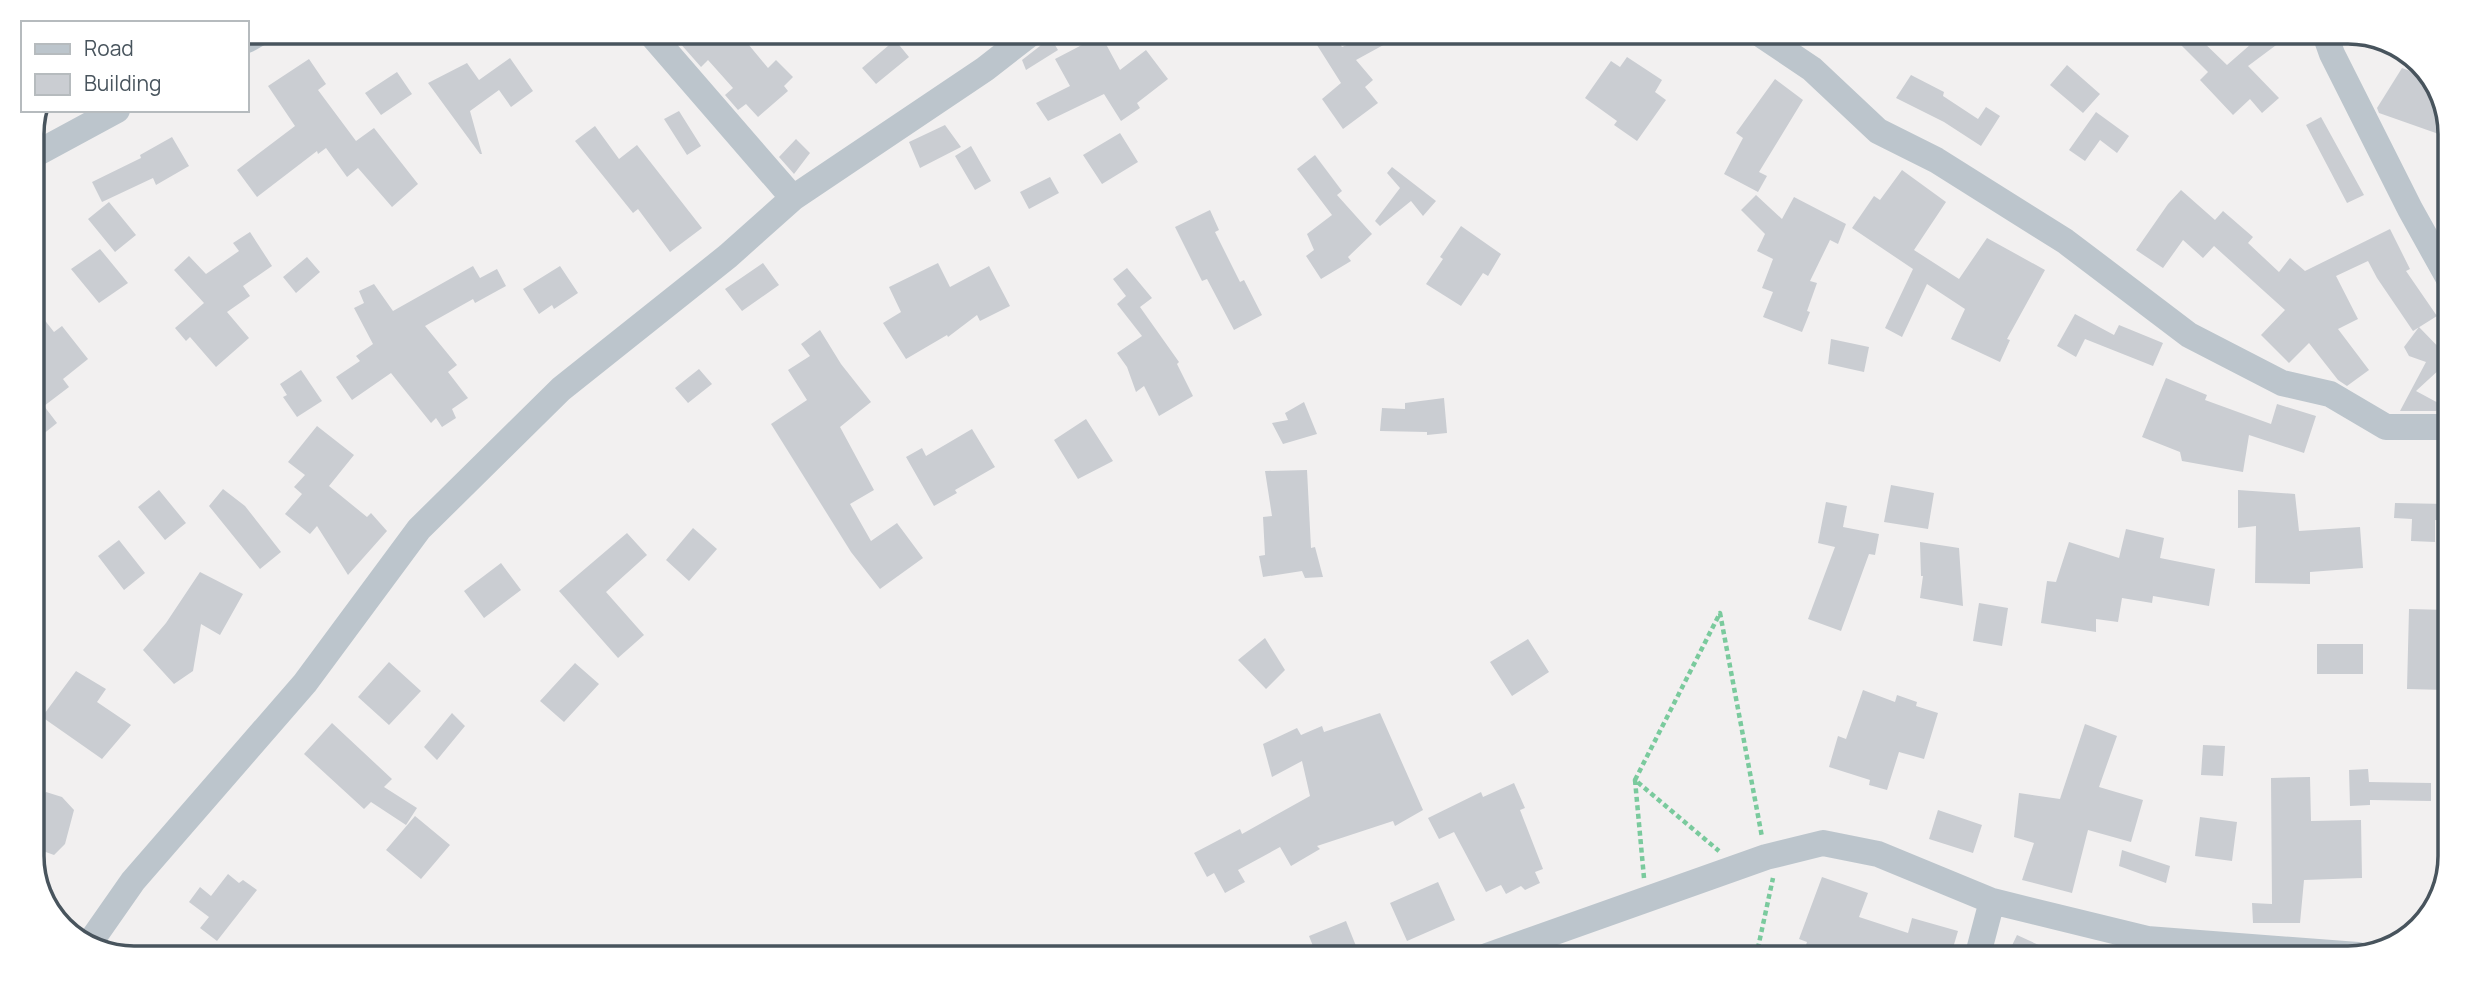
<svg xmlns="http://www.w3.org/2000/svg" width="2482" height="990" font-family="Manrope,sans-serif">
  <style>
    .building { fill: #cacdd2 }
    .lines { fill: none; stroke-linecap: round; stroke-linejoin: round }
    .path { stroke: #7aca9d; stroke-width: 4.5; stroke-dasharray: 5 3.5; stroke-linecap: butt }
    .minor { stroke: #bcc5cc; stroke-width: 26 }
    .rim { fill: none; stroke: #48545d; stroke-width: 3.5 }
  </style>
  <rect width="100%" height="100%" fill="#f2f0f0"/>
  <path class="building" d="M 671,33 L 739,33 L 768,68 L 776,60 L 793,77 L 784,86 L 788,91 L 758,117 L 746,104 L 738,110 L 725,95 L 733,88 L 708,60 L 701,67 Z
    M 1310,34 L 1334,34 L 1342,47 L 1371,35 L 1397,35 L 1398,37 L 1356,60 L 1373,80 L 1365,87 L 1378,103 L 1343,129 L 1322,99 L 1341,83 Z
    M 1049,35 L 1058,50 L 1026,70 L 1022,60 L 1040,46 Z
    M 1101,35 L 1120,70 L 1146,50 L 1168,79 L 1137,103 L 1140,108 L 1121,121 L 1104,94 L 1048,121 L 1036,103 L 1070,86 L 1055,59 Z
    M 2173,37 L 2198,37 L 2227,65 L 2259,37 L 2287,37 L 2248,66 L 2279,98 L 2262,113 L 2250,99 L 2233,115 L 2200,80 L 2208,72 Z
    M 895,40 L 909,57 L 876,84 L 862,68 Z
    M 1627,57 L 1662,80 L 1655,92 L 1666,100 L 1637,141 L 1614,125 L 1617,121 L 1585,98 L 1611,61 L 1620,67 Z
    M 510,58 L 533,91 L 511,107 L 499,90 L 470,111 L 482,154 L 480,154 L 428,83 L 467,63 L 479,80 Z
    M 309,59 L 326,84 L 318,90 L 356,141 L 374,128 L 418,184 L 392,207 L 358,168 L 347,177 L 326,148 L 318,154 L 317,151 L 257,197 L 237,170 L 295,126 L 268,86 Z
    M 2067,65 L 2100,94 L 2083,113 L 2050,85 Z
    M 2402,68 L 2432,79 L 2450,127 L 2450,138 L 2379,113 L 2377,108 Z
    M 397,72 L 412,94 L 381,115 L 365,93 Z
    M 1911,75 L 1944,92 L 1943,96 L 1978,119 L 1986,107 L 2000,116 L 1981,146 L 1944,122 L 1896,98 Z
    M 1775,79 L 1803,100 L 1759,172 L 1767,176 L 1758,192 L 1724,174 L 1743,138 L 1736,133 Z
    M 679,111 L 701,146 L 687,155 L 664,119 Z
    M 2096,112 L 2129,136 L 2117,153 L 2100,140 L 2085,161 L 2069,150 Z
    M 2321,117 L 2364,195 L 2347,203 L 2306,125 Z
    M 945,125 L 961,147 L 920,168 L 909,142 Z
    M 595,126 L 619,159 L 637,145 L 702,228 L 670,252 L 638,209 L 633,213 L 575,141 Z
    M 1120,133 L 1138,162 L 1102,184 L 1083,155 Z
    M 172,137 L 189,166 L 156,185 L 153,178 L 102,202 L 92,182 L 141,158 L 140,155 Z
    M 796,139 L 810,153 L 794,174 L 779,157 Z
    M 971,146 L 991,181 L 975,190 L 955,156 Z
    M 1315,155 L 1342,191 L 1337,195 L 1372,234 L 1348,257 L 1351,261 L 1321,279 L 1306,256 L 1314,250 L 1307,234 L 1332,215 L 1297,169 Z
    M 1392,167 L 1436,201 L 1423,216 L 1411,201 L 1380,226 L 1375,221 L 1400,188 L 1387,173 Z
    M 1902,170 L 1946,202 L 1914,250 L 1959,279 L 1987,238 L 2045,270 L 2007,339 L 2010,340 L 2000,362 L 1951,339 L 1965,309 L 1927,284 L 1902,337 L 1885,328 L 1913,269 L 1852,228 L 1874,196 L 1880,200 Z
    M 1050,177 L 1059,193 L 1029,209 L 1020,192 Z
    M 2181,190 L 2215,220 L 2223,211 L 2253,237 L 2248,243 L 2279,272 L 2290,258 L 2305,271 L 2390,229 L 2410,269 L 2406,271 L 2437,316 L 2413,331 L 2377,278 L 2368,261 L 2336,276 L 2358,319 L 2338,329 L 2369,370 L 2347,386 L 2338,380 L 2309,343 L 2289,363 L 2261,335 L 2285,310 L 2214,246 L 2203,258 L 2183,240 L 2163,268 L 2136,250 L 2168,204 Z
    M 1756,195 L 1782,219 L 1794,197 L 1846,224 L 1838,244 L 1830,240 L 1810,281 L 1817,283 L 1807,311 L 1810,312 L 1802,332 L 1763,317 L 1773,292 L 1762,288 L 1773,259 L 1757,251 L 1765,234 L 1741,210 Z
    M 109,202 L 136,235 L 115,252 L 88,219 Z
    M 1210,210 L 1219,230 L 1215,232 L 1240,282 L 1244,280 L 1262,315 L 1234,330 L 1207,279 L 1202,281 L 1175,227 Z
    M 1461,226 L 1501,254 L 1488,276 L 1483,273 L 1461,306 L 1426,284 L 1443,259 L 1440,257 Z
    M 250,232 L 272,266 L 243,286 L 250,296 L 227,312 L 249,338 L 216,367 L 190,337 L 186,341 L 175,328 L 204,303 L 174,270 L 189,256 L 206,274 L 239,251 L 233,243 Z
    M 100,249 L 128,283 L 99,303 L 71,269 Z
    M 307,257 L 320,272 L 296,293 L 283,277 Z
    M 763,263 L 779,285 L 742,311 L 725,289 Z
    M 938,263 L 950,287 L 989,266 L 1010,306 L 980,321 L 977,315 L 948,337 L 947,335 L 906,359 L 883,323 L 901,312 L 889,287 Z
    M 473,266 L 480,278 L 497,269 L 506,286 L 475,303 L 473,299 L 425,326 L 457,365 L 448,372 L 468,398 L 452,409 L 456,418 L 442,427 L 436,418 L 431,423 L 391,373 L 352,400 L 336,377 L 360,361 L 356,356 L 373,344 L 354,308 L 364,303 L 359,291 L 374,284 L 393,311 Z
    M 560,266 L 578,293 L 554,309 L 552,305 L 539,314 L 523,289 Z
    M 1127,268 L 1152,298 L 1140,307 L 1179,362 L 1177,364 L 1193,396 L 1159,416 L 1144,386 L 1136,392 L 1127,367 L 1117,353 L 1142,336 L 1117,304 L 1126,296 L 1113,279 Z
    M 32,304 L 54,332 L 62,326 L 88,359 L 63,379 L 69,387 L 44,406 L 57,423 L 32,443 Z
    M 2075,314 L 2114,335 L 2119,325 L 2163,343 L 2153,366 L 2085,339 L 2076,357 L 2057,346 Z
    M 2419,327 L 2449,358 L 2449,371 L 2441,368 L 2416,391 L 2442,405 L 2436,411 L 2400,411 L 2426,362 L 2409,356 L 2404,347 Z
    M 820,330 L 841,364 L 871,402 L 840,427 L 874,490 L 850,504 L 871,541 L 897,523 L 923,558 L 880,589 L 851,552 L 771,424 L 807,400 L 788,370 L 810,356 L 801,344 Z
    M 1831,339 L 1869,347 L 1864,372 L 1828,364 Z
    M 699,369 L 712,384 L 688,403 L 675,388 Z
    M 301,370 L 322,401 L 297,417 L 283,397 L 287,395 L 280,384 Z
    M 2166,378 L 2207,395 L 2205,400 L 2271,424 L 2277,404 L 2316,416 L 2304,453 L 2249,435 L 2243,472 L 2182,461 L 2180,452 L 2142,437 Z
    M 1444,398 L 1447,433 L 1427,435 L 1427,432 L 1380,431 L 1382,408 L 1405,409 L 1405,403 Z
    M 1304,402 L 1317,434 L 1283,444 L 1272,423 L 1288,420 L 1285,413 Z
    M 1086,419 L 1113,461 L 1078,479 L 1054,440 Z
    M 317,426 L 354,455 L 329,486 L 367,517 L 371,513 L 387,531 L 348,575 L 317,526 L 310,534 L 285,514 L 302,494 L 294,487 L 305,475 L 288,462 Z
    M 972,429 L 995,467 L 955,490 L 957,493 L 934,506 L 906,457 L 922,448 L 926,456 Z
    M 1307,470 L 1311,548 L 1315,547 L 1323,577 L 1305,578 L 1302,571 L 1263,577 L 1259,556 L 1265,555 L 1263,517 L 1272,516 L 1265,471 Z
    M 1891,485 L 1934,493 L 1928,529 L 1884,522 Z
    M 223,489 L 245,506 L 281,552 L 260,569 L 209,506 Z
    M 159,490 L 186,523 L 165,540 L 138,507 Z
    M 2238,490 L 2295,494 L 2299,531 L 2360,527 L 2363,568 L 2310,572 L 2310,584 L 2255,583 L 2256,526 L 2238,528 Z
    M 1826,502 L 1847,506 L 1843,527 L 1879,534 L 1875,555 L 1869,554 L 1841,631 L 1808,619 L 1835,547 L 1818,543 Z
    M 2395,503 L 2446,504 L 2446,521 L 2435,520 L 2435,542 L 2411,541 L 2412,519 L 2394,518 Z
    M 693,528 L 717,549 L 689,581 L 666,560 Z
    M 2126,529 L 2164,538 L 2160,558 L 2215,569 L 2209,606 L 2153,596 L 2152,603 L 2122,598 L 2118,622 L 2096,619 L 2096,632 L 2041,623 L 2047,581 L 2056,582 L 2069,542 L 2119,558 Z
    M 627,533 L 647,555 L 606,592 L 644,635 L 618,658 L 559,591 Z
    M 119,540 L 145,573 L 124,590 L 98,556 Z
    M 1920,542 L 1959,548 L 1963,606 L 1920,598 L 1923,576 L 1921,576 Z
    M 501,563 L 521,590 L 484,618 L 464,591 Z
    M 200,572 L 243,594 L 220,635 L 201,624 L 193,671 L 174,684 L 143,650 L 166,623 Z
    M 1979,603 L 2008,608 L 2002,646 L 1973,641 Z
    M 2409,609 L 2447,610 L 2446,690 L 2407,689 Z
    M 1265,638 L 1285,670 L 1266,689 L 1238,660 Z
    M 1528,639 L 1549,672 L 1512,696 L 1490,662 Z
    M 2317,644 L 2363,644 L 2363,674 L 2317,674 Z
    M 389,662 L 421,691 L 389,725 L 358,697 Z
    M 575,663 L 599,684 L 564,722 L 540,701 Z
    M 76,671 L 106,689 L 97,702 L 131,725 L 102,759 L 42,717 Z
    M 1863,690 L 1895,702 L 1897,695 L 1917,702 L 1916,706 L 1938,713 L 1924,759 L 1899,752 L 1887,790 L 1869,785 L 1870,780 L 1829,767 L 1838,736 L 1846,739 Z
    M 452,713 L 465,726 L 437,760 L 424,747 Z
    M 1380,713 L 1423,810 L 1395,826 L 1393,821 L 1317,846 L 1320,849 L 1291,866 L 1280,847 L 1238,870 L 1245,882 L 1225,893 L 1214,873 L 1207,877 L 1194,853 L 1240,829 L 1242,834 L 1310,796 L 1302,761 L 1272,777 L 1263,744 L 1297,728 L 1301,735 L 1322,726 L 1324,732 Z
    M 332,723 L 392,779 L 384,787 L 417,808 L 406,825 L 371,802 L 364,809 L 304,754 Z
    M 2085,724 L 2117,736 L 2099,787 L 2143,800 L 2131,842 L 2088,830 L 2072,893 L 2022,880 L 2034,843 L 2014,837 L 2019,793 L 2060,799 Z
    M 2203,745 L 2225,746 L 2223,776 L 2201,775 Z
    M 2368,769 L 2369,782 L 2431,783 L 2431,801 L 2370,800 L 2370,805 L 2350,806 L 2349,770 Z
    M 2310,777 L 2311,821 L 2361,820 L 2362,878 L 2304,880 L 2300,923 L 2253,923 L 2252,903 L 2272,904 L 2271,778 Z
    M 1514,783 L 1525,808 L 1520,810 L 1543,869 L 1535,872 L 1540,883 L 1525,890 L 1521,886 L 1506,894 L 1501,885 L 1486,892 L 1454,832 L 1439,839 L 1428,818 L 1481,792 L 1483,797 Z
    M 46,792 L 62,797 L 74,810 L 65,844 L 54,855 L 32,847 L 32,807 Z
    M 1938,810 L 1982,825 L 1973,853 L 1929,839 Z
    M 415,816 L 450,845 L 421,879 L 386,850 Z
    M 2200,817 L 2237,822 L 2232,861 L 2195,856 Z
    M 2122,850 L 2170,866 L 2166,883 L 2119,866 Z
    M 228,874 L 239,883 L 243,880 L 257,890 L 217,941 L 200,928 L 209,917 L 189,902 L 200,887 L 211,896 Z
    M 1822,877 L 1868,893 L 1859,917 L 1908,933 L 1912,918 L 1958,931 L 1950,958 L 1802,957 L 1807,942 L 1799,939 Z
    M 1438,882 L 1455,920 L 1407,941 L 1390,903 Z
    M 1346,921 L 1358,951 L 1345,956 L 1317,956 L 1309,936 Z
    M 2017,935 L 2067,958 L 2006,958 Z"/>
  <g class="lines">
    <path class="path" d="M 1635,780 L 1720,613 L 1762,837
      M 1644,878 L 1635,780 L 1719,851
      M 1756,957 L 1773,878"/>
    <path class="minor" d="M 650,33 L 793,198
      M 1763,36 L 1812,69 L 1878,131 L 1936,160 L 2065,241 L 2189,335 L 2282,383 L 2330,394 L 2386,427 L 2448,427
      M 2326,37 L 2332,54 L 2410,209 L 2449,279
      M 247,40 L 261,32
      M 32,156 L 117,110
      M 89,944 L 133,881 L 305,683 L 419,529 L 561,389 L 728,256 L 793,198 L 985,69 L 1030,34
      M 1487,956 L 1766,857 L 1823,843 L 1878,854 L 1992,901 L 2147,939 L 2358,955
      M 1977,958 L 1992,901"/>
  </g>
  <path d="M0 0H2482V990H0ZM134 44H2348A90 90 0 0 1 2438 134V856A90 90 0 0 1 2348 946H134A90 90 0 0 1 44 856V134A90 90 0 0 1 134 44Z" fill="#fff" fill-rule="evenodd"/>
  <path class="rim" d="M134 44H2348A90 90 0 0 1 2438 134V856A90 90 0 0 1 2348 946H134A90 90 0 0 1 44 856V134A90 90 0 0 1 134 44Z"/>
  <rect x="21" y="21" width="228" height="91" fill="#ffffff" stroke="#b6bbbe" stroke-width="2"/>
  <rect x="35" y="44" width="35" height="10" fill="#bcc5cc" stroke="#b6bbbe" stroke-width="2"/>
  <text x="84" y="56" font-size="21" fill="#48545d">Road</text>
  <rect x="35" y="74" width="35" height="21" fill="#cacdd2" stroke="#b6bbbe" stroke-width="2"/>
  <text x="84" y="91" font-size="21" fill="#48545d">Building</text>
</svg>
